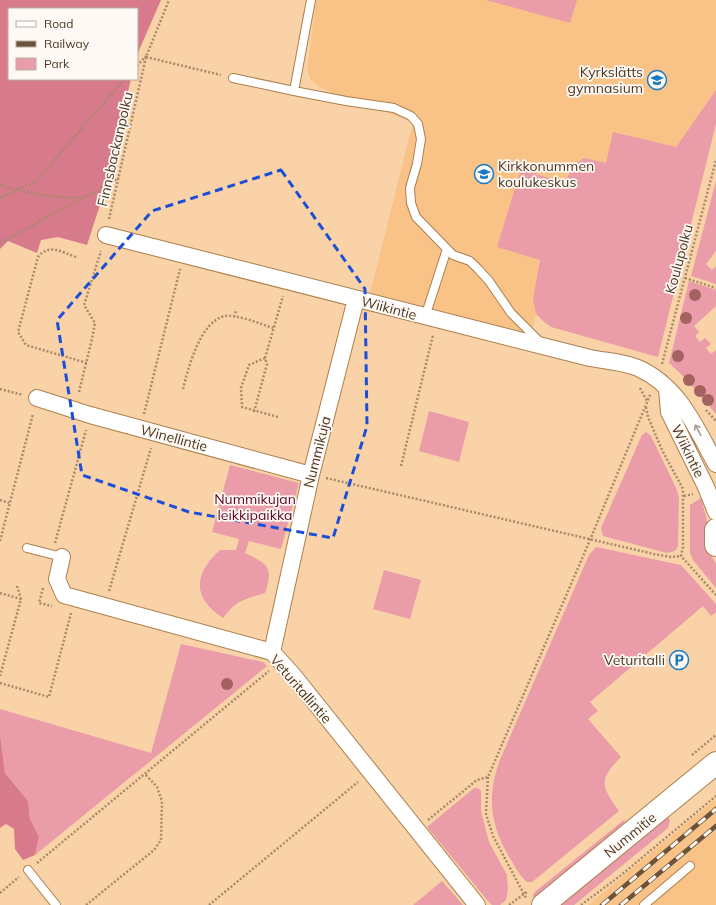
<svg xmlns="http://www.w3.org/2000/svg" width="716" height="905" font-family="Mulish,sans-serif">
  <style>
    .built { fill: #f9c388 }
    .green { fill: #ea9ca9 }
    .forest { fill: #d77a8c }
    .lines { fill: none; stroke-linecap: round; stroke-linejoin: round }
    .lane-casing { stroke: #ac7f4c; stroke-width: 10 }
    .street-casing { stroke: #ac7f4c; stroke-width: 18 }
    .secondary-casing { stroke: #ac7f4c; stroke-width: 24 }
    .path { stroke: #a88a6a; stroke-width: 2.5; stroke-dasharray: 2 2; stroke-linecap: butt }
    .lane { stroke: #fff; stroke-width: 8 }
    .street { stroke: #fff; stroke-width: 16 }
    .secondary { stroke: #fff; stroke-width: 22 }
    .rail-casing { stroke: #6a533a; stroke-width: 4.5 }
    .rail { stroke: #fef9f4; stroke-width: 3; stroke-dasharray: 9; stroke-linecap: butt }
    .tree { fill: #a3615f }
    .oneway { stroke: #a69c91 }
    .marked { fill: none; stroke: #1d4ed8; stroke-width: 3; stroke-dasharray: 8 5; stroke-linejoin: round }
    .labels { text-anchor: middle; stroke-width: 3.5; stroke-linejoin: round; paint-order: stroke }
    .poi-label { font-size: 14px; fill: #4c3823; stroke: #fef9f4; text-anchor: end }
    .street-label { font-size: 14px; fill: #4c3823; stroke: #fef9f4 }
    .park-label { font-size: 14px; fill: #5c0524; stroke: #fef9f4 }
  </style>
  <rect width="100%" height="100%" fill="#f9d2a8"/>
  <path class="built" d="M 316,0 L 716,0 L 716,90 L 676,147 L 606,163 L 584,159 L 533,300 L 536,314 L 531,335 L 370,294 L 413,122 L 330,92 L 319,87 L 311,80 L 307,70 Z
    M 716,799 L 716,905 L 588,905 L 699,813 Z"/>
  <path class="green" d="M 486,0 L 577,0 L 570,23 Z
    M 716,84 L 716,124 L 658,357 L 551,327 L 544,322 L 536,314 L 533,300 L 540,260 L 497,247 L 521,169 L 564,183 L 574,165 L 584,158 L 606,163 L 613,132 L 676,147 L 716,90 Z
    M 716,181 L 716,251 L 706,264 L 712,270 L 716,266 L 716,284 L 691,276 Z
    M 689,281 L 716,290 L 716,306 L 694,326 L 699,332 L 695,336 L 700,342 L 705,338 L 711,344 L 706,348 L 711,354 L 716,350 L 716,414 L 685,378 L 669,363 Z
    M 429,411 L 469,422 L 459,462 L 419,451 Z
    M 646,432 L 651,436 L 676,488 L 679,497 L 678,546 L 675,551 L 667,553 L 603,536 L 601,528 L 642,435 Z
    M 230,465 L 299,483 L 281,549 L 249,541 L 245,553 C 268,564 274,567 265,593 C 245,599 236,600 223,618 C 192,597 193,575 220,550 L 236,550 L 239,539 L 212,532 Z
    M 701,498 L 707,520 L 705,539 L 708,550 L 716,564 L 716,588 L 693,560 L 690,553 L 690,505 Z
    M 596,547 L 681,565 L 716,604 L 716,612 L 711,616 L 703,606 L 590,702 L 598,711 L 588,719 L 621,757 C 598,780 601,786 619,811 L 532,882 L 527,882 C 519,875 515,866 509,857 C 490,823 487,799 499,762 L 589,555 Z
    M 384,570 L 421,580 L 410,619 L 373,609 Z
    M 181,644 L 263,662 L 267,666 L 35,855 L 39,837 L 30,819 L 28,801 L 5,773 L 0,735 L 0,709 L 151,753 Z
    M 474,788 L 478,788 L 481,791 L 481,811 L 489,842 L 507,875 L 508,889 L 506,900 L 500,905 L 492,905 L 488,901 L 427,827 Z
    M 668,816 L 670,821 L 668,828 L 574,905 L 560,905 Z
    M 625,819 L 624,825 L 534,900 L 533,894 L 536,891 Z
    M 442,881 L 463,905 L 413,905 Z"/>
  <path class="forest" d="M 0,0 L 161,0 L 137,55 L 137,9 L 9,9 L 9,79 L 131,79 L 100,205 L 87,245 L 58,237 L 41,240 L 37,253 L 8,241 L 0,249 Z
    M 0,735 L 5,773 L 28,801 L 30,819 L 39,837 L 35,855 L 23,860 L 15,849 L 14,829 L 6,824 L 0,828 Z"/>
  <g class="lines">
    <defs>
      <path id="lane" d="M 311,0 L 294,91 L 346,101 L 394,108 L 411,116 L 418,124 L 421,139 L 417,164 L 410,188 L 411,203 L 416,217 L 453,255 L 470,261 L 479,270 L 489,281 L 511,313 L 540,342
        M 233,78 L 294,91
        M 425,317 L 447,249
        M 27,548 L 62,557
        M 28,870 L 56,905
        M 644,905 L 690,866"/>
      <path id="street" d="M 106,235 L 590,358 C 605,361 624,362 638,368 C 679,386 696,428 716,464
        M 667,389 L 669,412 L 706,487 L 716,512
        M 37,398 L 90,415 L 311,475
        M 62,557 L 57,579 L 64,595 L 272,652 L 293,675 L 477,905
        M 272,652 L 311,475 L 356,299"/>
      <path id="secondary" d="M 716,530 L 716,545
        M 543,905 L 716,763"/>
    </defs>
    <use href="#lane" class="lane-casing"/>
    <use href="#street" class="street-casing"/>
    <use href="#secondary" class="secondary-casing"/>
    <path class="path" d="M 146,57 L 221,75
      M 137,66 L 146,56
      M 0,185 C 20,191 63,201 83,197 C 95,194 108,184 119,178
      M 0,198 L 37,181 L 98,109 L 125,79
      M 109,219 L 146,57 L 169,0
      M 0,243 L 82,198
      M 76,257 C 61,252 49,243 38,257 L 18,332 L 26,345 L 87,363
      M 685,278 L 716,288
      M 234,317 L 236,311
      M 265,358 L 249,365 L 241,388 L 242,407 L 278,417
      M 662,364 L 716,160
      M 640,388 L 647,401
      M 0,389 L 23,395
      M 183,389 C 188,369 200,321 225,316 C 236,314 261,324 273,328
      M 79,392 L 92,339 L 95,323 L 84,305 L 101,251
      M 646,407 L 648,417 L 662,450 L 683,489 L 683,547 L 681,556 L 716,595
      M 706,410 L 716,421
      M 254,412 L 267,364 L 265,358 L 283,296
      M 144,414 L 180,269
      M 401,466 L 433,335
      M 326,478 L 654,554 L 671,557 L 681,556
      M 684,496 L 693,494
      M 0,500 L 9,503
      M 0,541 L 33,414
      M 55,543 L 86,430
      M 17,586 L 21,599
      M 43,588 L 39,603 L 52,606
      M 109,591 L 151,448
      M 0,593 L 21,599 L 0,676
      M 0,683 L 49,697 L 71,613
      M 692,755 L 716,735
      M 488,777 L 486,814 L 493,836 L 526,898
      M 428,820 L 477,780 L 488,777 L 590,540 L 650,395
      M 37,863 L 269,671
      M 0,893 L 19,877
      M 86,905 L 154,850 L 161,840 L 162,801 L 157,787 L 145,774
      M 209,905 L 358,782
      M 509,905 L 528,891
      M 581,905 L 620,876 L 716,796"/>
    <use href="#lane" class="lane"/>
    <use href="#street" class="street"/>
    <use href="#secondary" class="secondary"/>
    <defs>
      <path id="rail" d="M 602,905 L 716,809
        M 621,905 L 716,826"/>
    </defs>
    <use href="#rail" class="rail-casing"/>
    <use href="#rail" class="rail"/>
  </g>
  <g class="tree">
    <circle cx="695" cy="295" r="6"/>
    <circle cx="686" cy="318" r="6"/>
    <circle cx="678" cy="356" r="6"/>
    <circle cx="689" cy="380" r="6"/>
    <circle cx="700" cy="391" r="6"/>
    <circle cx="708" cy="400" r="6"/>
    <circle cx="227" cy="684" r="6"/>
  </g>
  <defs><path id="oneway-shaft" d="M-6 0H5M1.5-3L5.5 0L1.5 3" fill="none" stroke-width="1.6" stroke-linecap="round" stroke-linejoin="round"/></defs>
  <use class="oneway" href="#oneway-shaft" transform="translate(698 430) rotate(-118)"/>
  <path class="marked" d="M 281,170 L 365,289 L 367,426 L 333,538 L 189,512 L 82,475 L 57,320 L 152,211 Z"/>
  <defs>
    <symbol id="school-ring" viewBox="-11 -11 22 22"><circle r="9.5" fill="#fef9f4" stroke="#197ac6" stroke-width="1.5"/><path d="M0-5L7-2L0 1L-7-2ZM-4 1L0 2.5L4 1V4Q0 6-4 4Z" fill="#197ac6"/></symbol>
    <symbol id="parking-ring" viewBox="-11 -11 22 22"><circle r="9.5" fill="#fef9f4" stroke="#197ac6" stroke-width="1.5"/><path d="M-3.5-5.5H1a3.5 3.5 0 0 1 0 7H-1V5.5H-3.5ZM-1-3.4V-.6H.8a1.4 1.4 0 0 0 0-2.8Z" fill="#197ac6"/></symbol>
  </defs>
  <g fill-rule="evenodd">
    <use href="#school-ring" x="646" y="69" width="22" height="22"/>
    <use href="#school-ring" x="473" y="163" width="22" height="22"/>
    <use href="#parking-ring" x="668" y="649" width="22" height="22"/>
  </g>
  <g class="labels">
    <g class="poi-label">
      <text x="643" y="77">Kyrkslätts<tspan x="643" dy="16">gymnasium</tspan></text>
      <text x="498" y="171" text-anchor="start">Kirkkonummen<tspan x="498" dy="16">koulukeskus</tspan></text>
      <text x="665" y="665">Veturitalli</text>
    </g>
    <g class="street-label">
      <text transform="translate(115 149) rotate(-77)" y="5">Finnsbackanpolku</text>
      <text transform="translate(679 259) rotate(-75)" y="5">Koulupolku</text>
      <text transform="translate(389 308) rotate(15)" y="5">Wiikintie</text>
      <text transform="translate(174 438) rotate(15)" y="5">Winellintie</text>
      <text transform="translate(688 451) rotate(64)" y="5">Wiikintie</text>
      <text transform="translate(317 452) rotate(-76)" y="5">Nummikuja</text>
      <text transform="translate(301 689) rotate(49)" y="5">Veturitallintie</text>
      <text transform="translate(630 835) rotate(-39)" y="5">Nummitie</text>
    </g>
    <g class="park-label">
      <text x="255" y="504">Nummikujan<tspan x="255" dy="16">leikkipaikka</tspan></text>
    </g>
  </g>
  <rect x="8" y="8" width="130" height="72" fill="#fef9f4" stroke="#b7aca0"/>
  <rect x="16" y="21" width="20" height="6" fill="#ffffff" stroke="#b7aca0"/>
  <text x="44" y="28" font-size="12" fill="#4c3823">Road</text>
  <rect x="16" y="41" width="20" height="6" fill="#6a533a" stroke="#b7aca0"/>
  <text x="44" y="48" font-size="12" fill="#4c3823">Railway</text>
  <rect x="16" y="58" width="20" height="12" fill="#ea9ca9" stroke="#b7aca0"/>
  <text x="44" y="68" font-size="12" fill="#4c3823">Park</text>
</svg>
